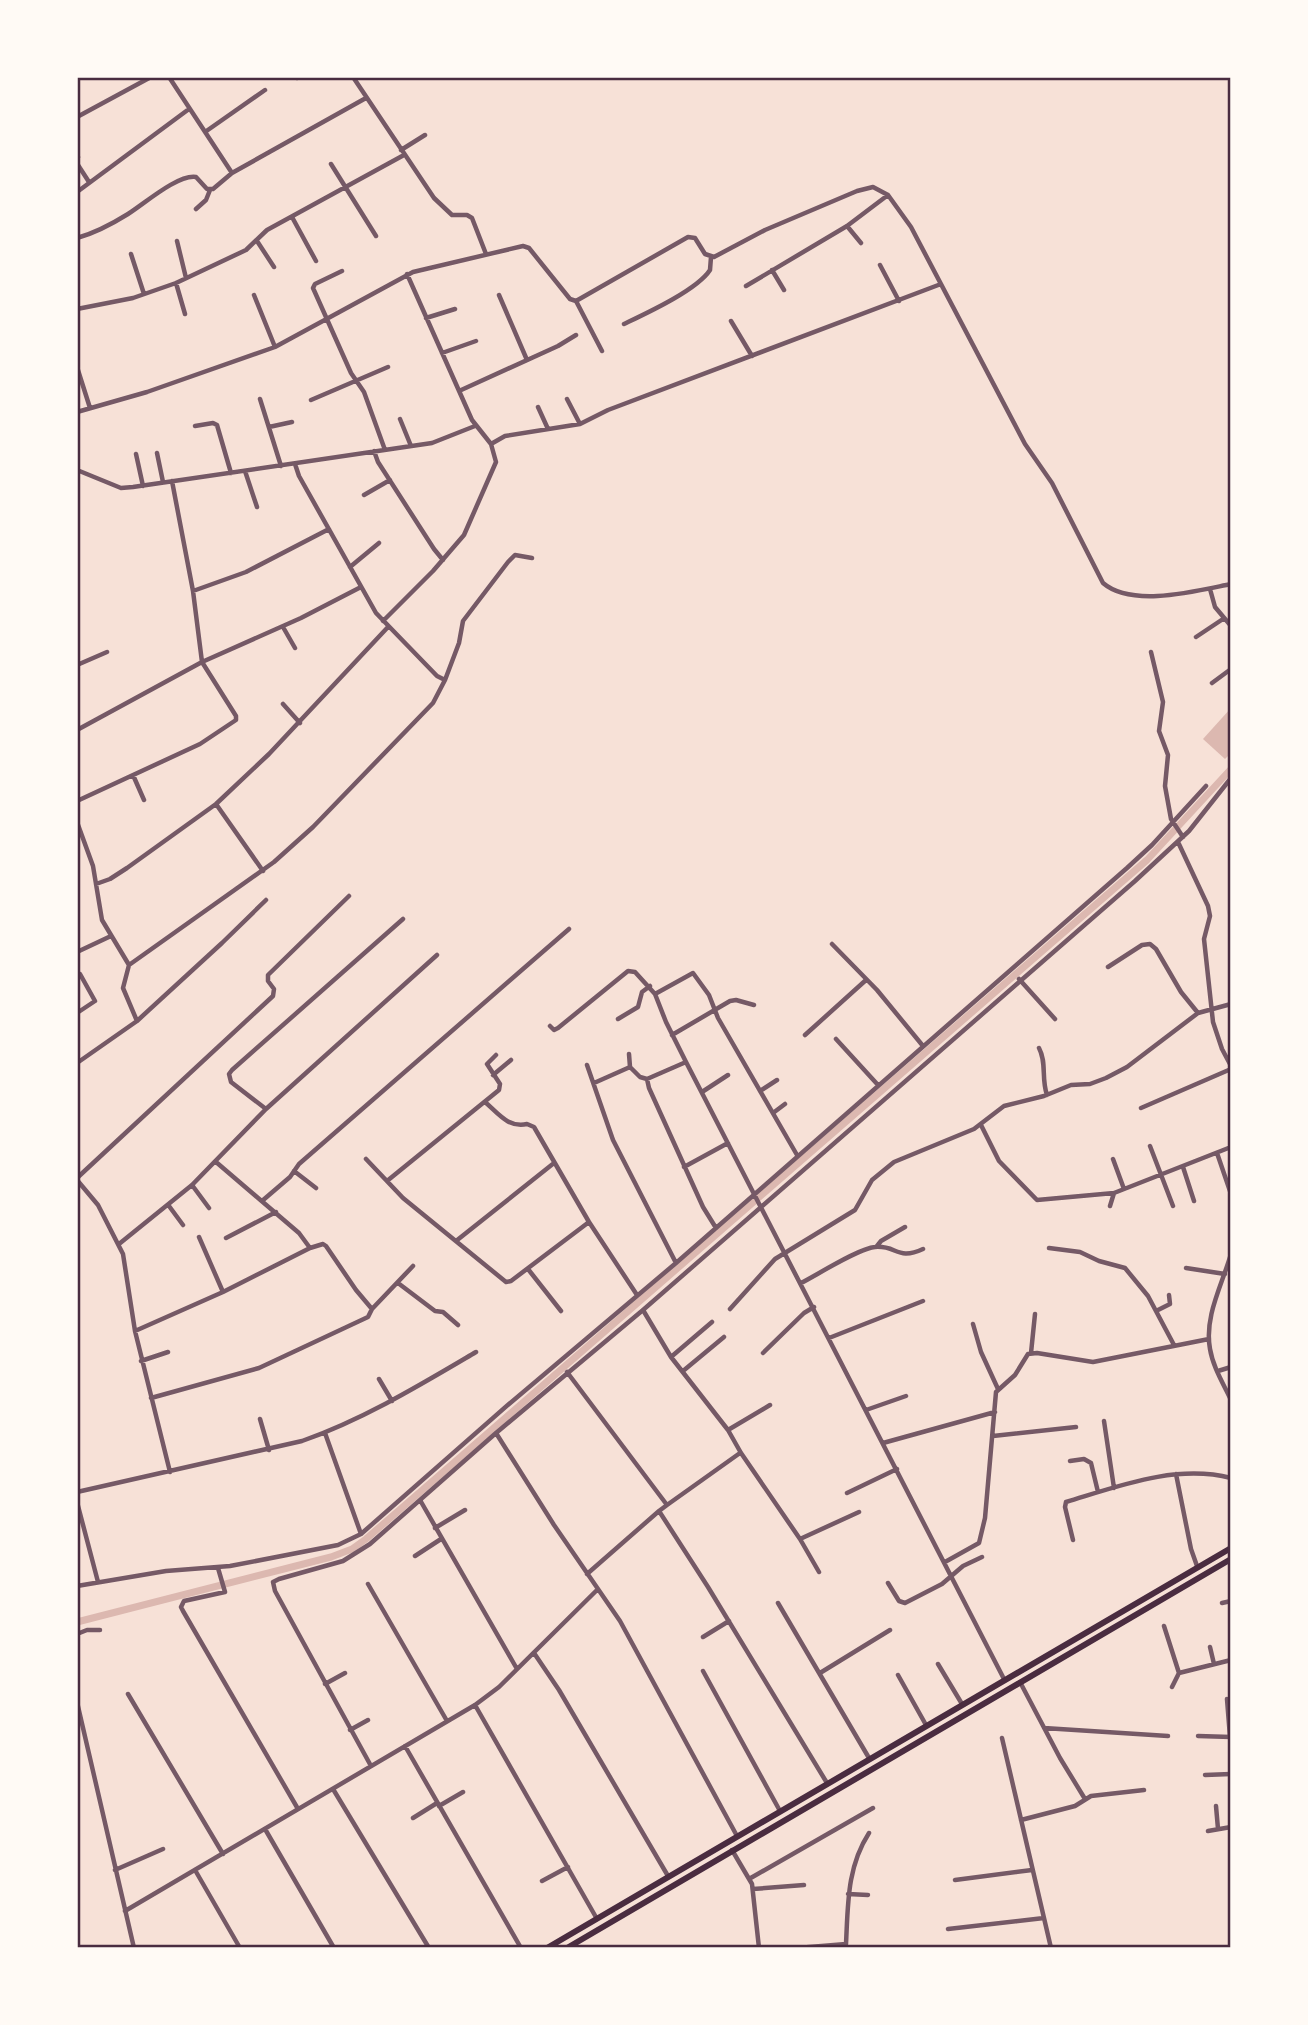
<svg xmlns="http://www.w3.org/2000/svg" width="1308" height="2025" font-family="Cabin,sans-serif">
  <style>
    .water { fill: #dcb8b0 }
    .lines { fill: none; stroke-linecap: round; stroke-linejoin: round }
    .canal { stroke: #dcb8b0; stroke-width: 7 }
    .minor { stroke: #755966; stroke-width: 4.5 }
    .secondary { stroke: #4a2c40; stroke-width: 6 }
    .neatline { fill: none; stroke: #4a2c40; stroke-width: 2.5 }
  </style>
  <rect width="100%" height="100%" fill="#f7e1d7"/>
  <path class="water" d="M 1231,708 L 1231,753 L 1225,759 L 1203,739 Z"/>
  <g class="lines">
    <path class="canal" d="M 77,1622 L 331,1557 L 352,1549 L 366,1539 L 1147,860 L 1231,769"/>
    <path class="minor" d="M 169,77 L 232,173
      M 353,77 L 434,198 L 452,215 L 467,215 L 472,218 L 486,254
      M 297,78 L 299,77
      M 77,117 L 151,77
      M 205,132 L 265,90
      M 401,150 L 425,135
      M 77,155 L 78,157
      M 331,164 L 376,236
      M 78,165 L 89,182
      M 1231,186 L 1231,214
      M 77,192 L 189,109
      M 196,209 L 206,200 L 210,190
      M 292,217 L 316,261
      M 847,226 L 861,243
      M 77,238 C 95,233 112,224 128,214 C 144,204 178,174 196,177 L 207,189 L 213,189 L 232,173 L 366,98
      M 177,241 L 186,278
      M 257,241 L 274,267
      M 131,254 L 144,294
      M 880,265 L 899,301
      M 772,270 L 784,290
      M 342,271 L 315,284 L 313,288 L 351,373 L 364,392 L 385,450
      M 176,283 L 185,314
      M 746,286 L 847,226 L 888,195
      M 254,295 L 275,347
      M 499,295 L 527,360
      M 576,301 L 602,351
      M 77,309 L 133,298 L 176,283 L 246,250 L 267,230 L 404,155
      M 426,318 L 455,309
      M 731,321 L 752,356
      M 624,324 C 647,313 697,290 710,270 L 711,257
      M 442,353 L 476,341
      M 77,367 L 90,408
      M 459,391 L 558,346 L 576,335
      M 260,399 L 281,466
      M 567,399 L 580,424
      M 311,400 L 388,367
      M 538,407 L 548,429
      M 77,412 L 147,392 L 275,347 L 413,272 L 523,246 L 529,248 L 570,299 L 576,301 L 688,237 L 695,238 L 705,254 L 714,257 L 765,230 L 857,191 L 873,187 L 888,195 L 911,227 L 1025,444 L 1052,483 L 1103,583 C 1132,608 1196,591 1231,584
      M 400,419 L 411,446
      M 195,426 L 213,423 L 217,425 L 231,473
      M 269,427 L 292,422
      M 491,444 L 505,436 L 580,424 L 608,410 L 941,284
      M 374,451 L 378,462 L 434,549 L 443,560
      M 157,453 L 163,482
      M 136,454 L 143,486
      M 295,464 L 299,476 L 376,613 L 437,676 L 445,680
      M 77,470 L 121,488 L 133,487 L 432,443 L 475,426
      M 245,471 L 257,507
      M 364,495 L 390,480
      M 350,567 L 379,543
      M 1210,589 L 1215,607 L 1231,626
      M 193,591 L 246,572 L 329,529
      M 383,621 L 433,571 L 464,535 L 496,462 L 491,444 L 472,420 L 407,274
      M 283,627 L 295,648
      M 1196,637 L 1223,619
      M 1151,652 L 1163,702 L 1159,731 L 1168,755 L 1165,786 L 1171,819 L 1183,837
      M 77,665 L 107,652
      M 1212,683 L 1231,669
      M 283,704 L 300,723
      M 77,730 L 202,662 L 301,618 L 361,587
      M 133,775 L 144,800
      M 77,801 L 200,744 L 236,720 L 236,716 L 202,662 L 193,591 L 172,481
      M 216,804 L 263,871
      M 77,822 L 93,866 L 102,920 L 129,965 L 123,988 L 137,1021 L 77,1063
      M 1178,842 L 1208,906 L 1210,916 L 1204,939 L 1213,1022 L 1222,1049 L 1231,1066
      M 96,884 L 110,879 L 127,868 L 216,804 L 269,754 L 388,627
      M 832,944 L 877,990 L 923,1046
      M 77,952 L 111,936
      M 129,965 L 274,862 L 313,827 L 433,703 L 445,680 L 459,643 L 463,621 L 508,562 L 515,555 L 532,558
      M 1108,967 L 1142,945 L 1150,944 L 1156,949 L 1181,992 L 1198,1013
      M 1019,979 L 1055,1019
      M 655,994 L 693,973 L 709,995 L 718,1018 L 797,1155
      M 77,1013 L 95,1001 L 80,974
      M 618,1019 L 638,1007 L 642,992 L 650,986
      M 137,1021 L 222,943 L 266,900
      M 550,1026 L 554,1030 L 558,1028 L 628,971 L 635,972 L 655,994 L 666,1022 L 686,1062 L 1004,1679
      M 672,1035 L 730,1001 L 736,1000 L 754,1005
      M 805,1035 L 866,980
      M 836,1039 L 878,1085
      M 1039,1048 C 1047,1063 1041,1078 1047,1095
      M 629,1054 L 630,1067
      M 587,1065 L 613,1140 L 676,1263
      M 493,1075 L 511,1060
      M 647,1079 L 649,1088 L 703,1207 L 716,1228
      M 594,1083 L 630,1067 L 640,1077 L 647,1079 L 686,1062
      M 760,1091 L 777,1080
      M 702,1092 L 728,1075
      M 485,1102 C 499,1114 508,1128 527,1124 L 534,1127 L 589,1222 L 637,1295
      M 1141,1108 L 1231,1069
      M 266,1109 L 231,1082 L 229,1074 L 232,1070 L 403,919
      M 773,1113 L 785,1104
      M 981,1125 L 999,1161 L 1037,1200 L 1114,1193 L 1231,1147
      M 1150,1146 L 1173,1206
      M 1217,1153 L 1231,1194
      M 366,1159 L 403,1198 L 506,1282 L 511,1281 L 589,1222
      M 1113,1159 L 1124,1189
      M 216,1162 L 299,1233 L 310,1248 L 323,1244 L 326,1246 L 356,1290 L 372,1309
      M 684,1167 L 728,1143
      M 1183,1167 L 1194,1201
      M 294,1171 L 316,1188
      M 77,1178 L 273,996 L 274,989 L 268,981 L 268,975 L 349,896
      M 77,1180 L 98,1205 L 123,1254 L 135,1331 L 170,1472
      M 387,1181 L 499,1090 L 500,1084 L 487,1064 L 496,1055
      M 192,1185 L 209,1208
      M 262,1201 L 290,1177 L 299,1164 L 569,929
      M 169,1206 L 183,1225
      M 1110,1206 L 1114,1193
      M 199,1237 L 223,1292
      M 226,1238 L 276,1212
      M 456,1241 L 554,1163
      M 119,1244 L 192,1185 L 266,1109 L 437,955
      M 877,1246 L 881,1241 L 905,1227
      M 1049,1248 L 1080,1252 L 1099,1261 L 1125,1268 L 1148,1296 L 1174,1345
      M 1231,1254 C 1222,1285 1204,1317 1210,1349 C 1213,1367 1223,1383 1231,1400
      M 1186,1268 L 1225,1274
      M 528,1269 L 561,1311
      M 398,1283 L 435,1311 L 443,1312 L 458,1325
      M 801,1283 C 817,1275 859,1248 875,1247 C 897,1245 897,1261 923,1249
      M 730,1309 L 775,1259 L 855,1210 L 872,1180 L 894,1162 L 974,1129 L 1004,1106 L 1044,1096 L 1071,1085 L 1090,1084 L 1106,1078 L 1127,1067 L 1198,1013 L 1231,1004
      M 643,1310 L 671,1357 L 728,1430 L 741,1453 L 800,1539 L 819,1572
      M 1156,1311 L 1170,1304 L 1169,1295
      M 973,1324 L 981,1352 L 998,1389
      M 135,1331 L 223,1292 L 310,1248
      M 829,1338 L 923,1301
      M 763,1353 L 804,1313 L 814,1307
      M 1031,1353 L 1035,1314
      M 671,1357 L 712,1322
      M 141,1361 L 168,1352
      M 683,1371 L 724,1337
      M 1218,1371 L 1231,1367
      M 567,1372 L 667,1505 L 659,1511 L 708,1587 L 827,1783
      M 379,1379 L 392,1401
      M 151,1398 L 259,1368 L 368,1317 L 372,1309 L 413,1266
      M 866,1410 L 906,1396
      M 260,1419 L 269,1450
      M 1104,1421 L 1114,1488
      M 728,1430 L 770,1405
      M 325,1433 L 361,1534
      M 496,1433 L 554,1525 L 620,1621 L 737,1836
      M 993,1436 L 1076,1427
      M 883,1443 L 995,1412
      M 1070,1461 L 1084,1459 L 1091,1463 L 1098,1492
      M 1176,1474 L 1191,1549 L 1197,1566
      M 77,1492 L 302,1441 C 364,1419 420,1385 476,1352
      M 847,1493 L 897,1469
      M 420,1500 L 517,1669
      M 77,1502 L 98,1582
      M 667,1505 L 740,1453
      M 435,1528 L 465,1510
      M 800,1539 L 859,1512
      M 1073,1540 L 1065,1507 L 1066,1502 C 1119,1486 1176,1464 1231,1478
      M 415,1556 L 441,1539
      M 945,1562 L 979,1543 L 985,1518 L 996,1392 L 1015,1375 L 1028,1354 L 1037,1353 L 1093,1362 L 1209,1339
      M 218,1568 L 225,1592 L 184,1601 L 181,1607 L 183,1611 L 298,1809
      M 587,1574 L 659,1511
      M 888,1583 L 899,1601 L 905,1603 L 942,1584 L 963,1566 L 982,1557
      M 368,1584 L 447,1721
      M 77,1586 L 166,1571 L 230,1566 L 338,1545 L 361,1534 L 509,1404 L 676,1263 L 1127,868 L 1152,845 L 1206,786
      M 778,1603 L 869,1758
      M 1222,1603 L 1231,1601
      M 1164,1626 L 1179,1673 L 1231,1660
      M 77,1634 L 87,1630 L 100,1630
      M 703,1637 L 729,1621
      M 1210,1647 L 1214,1664
      M 534,1653 L 559,1690 L 668,1876
      M 938,1664 L 962,1704
      M 703,1671 L 780,1811
      M 820,1673 L 890,1630
      M 898,1675 L 926,1725
      M 1020,1682 L 1060,1758 L 1085,1799
      M 325,1684 L 345,1673
      M 1172,1687 L 1179,1673
      M 128,1694 L 223,1854
      M 1227,1699 L 1230,1737
      M 77,1702 L 134,1948
      M 475,1705 L 597,1919
      M 1044,1728 L 1168,1736
      M 350,1730 L 368,1720
      M 1198,1736 L 1231,1737
      M 1002,1738 L 1051,1948
      M 405,1746 L 521,1948
      M 371,1766 L 275,1591 L 273,1582 L 279,1579 L 343,1561 L 370,1544 L 496,1433 L 643,1310 L 1135,881 L 1189,831 L 1231,778
      M 1205,1775 L 1231,1774
      M 333,1789 L 429,1948
      M 439,1806 L 463,1792
      M 1216,1806 L 1218,1829
      M 413,1818 L 437,1803
      M 1021,1820 L 1075,1806 L 1091,1796 L 1144,1790
      M 265,1829 L 334,1948
      M 1208,1831 L 1231,1827
      M 732,1850 L 752,1884 L 759,1948
      M 115,1870 L 163,1849
      M 195,1870 L 240,1948
      M 749,1879 L 873,1808
      M 955,1880 L 1032,1870
      M 542,1881 L 568,1867
      M 753,1889 L 804,1885
      M 848,1894 L 868,1895
      M 125,1911 L 475,1705 L 499,1687 L 598,1589
      M 948,1929 L 1044,1918
      M 846,1944 C 848,1904 847,1867 869,1833
      M 797,1948 L 846,1944 L 845,1948"/>
    <path class="secondary" d="M 547,1948 L 1231,1548
      M 567,1948 L 1231,1559"/>
  </g>
  <rect width="1308" height="2025" fill="none" stroke="#fffaf5" stroke-width="158"/>
  <rect x="79" y="79" width="1150" height="1867" class="neatline"/>
</svg>
